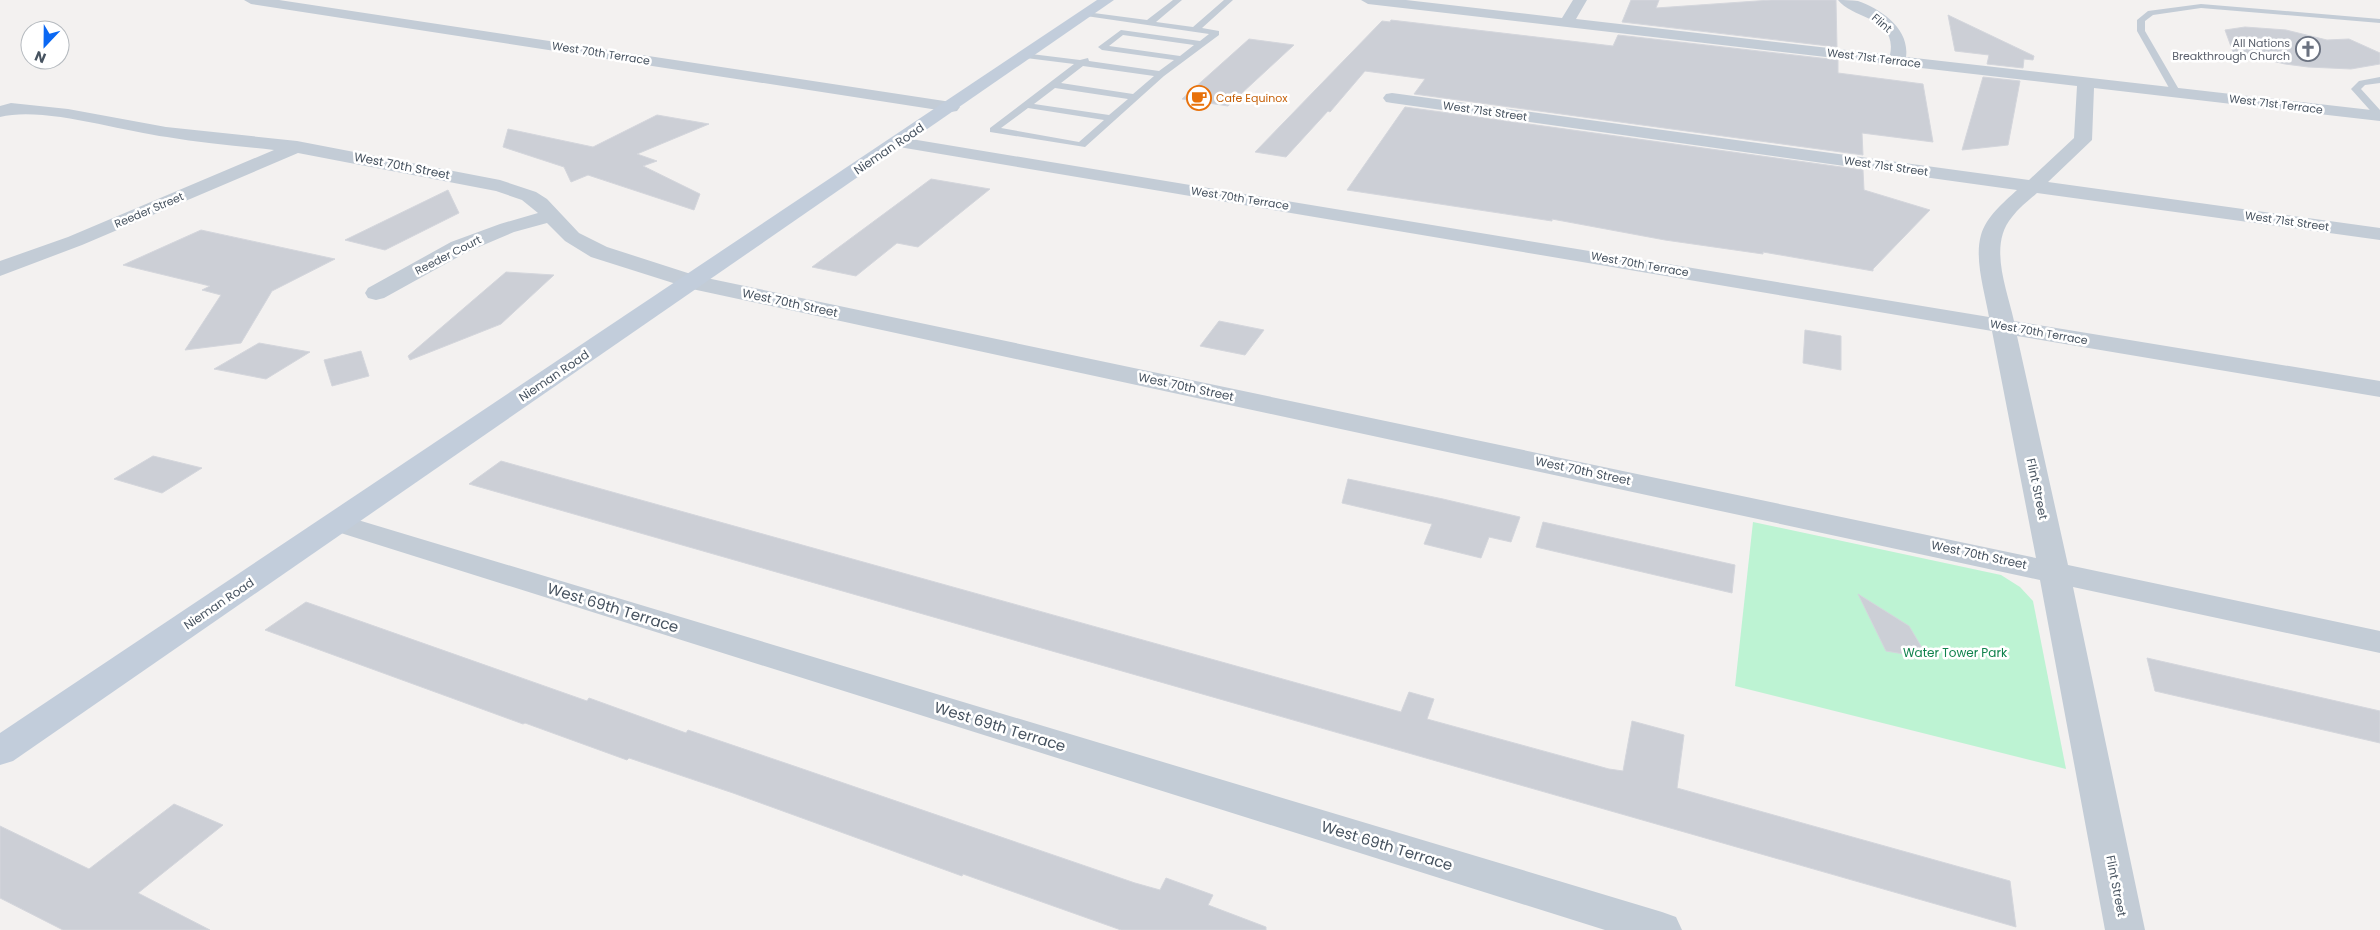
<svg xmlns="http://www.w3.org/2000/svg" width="2380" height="930" font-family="Poppins,sans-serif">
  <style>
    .green { fill: #bdf3d3 }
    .building { fill: #cccfd6; stroke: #d4d6dc }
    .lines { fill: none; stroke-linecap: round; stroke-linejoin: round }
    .lane { fill: #c3ccd6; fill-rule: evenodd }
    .street { fill: #c3ccd6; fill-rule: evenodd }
    .secondary { fill: #c2cddb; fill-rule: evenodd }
    .labels { text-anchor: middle; stroke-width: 5; stroke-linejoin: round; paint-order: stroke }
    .far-street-label { font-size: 11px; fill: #475360; stroke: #fff }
    .far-worship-label { font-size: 11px; fill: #5b616d; stroke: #fff; text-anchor: end }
    .far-food-label { font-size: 11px; fill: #c56008; stroke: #fff; text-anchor: start }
    .street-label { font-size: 12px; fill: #475360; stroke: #fff }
    .park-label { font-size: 12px; fill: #10834d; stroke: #fff }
    .near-street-label { font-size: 15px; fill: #475360; stroke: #fff }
  </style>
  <rect width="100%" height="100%" fill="#f3f1f0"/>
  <path class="green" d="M 1753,522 L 2001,575 L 2020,587 L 2033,601 L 2066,769 L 1735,686 Z"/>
  <path class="building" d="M 1631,0 L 1659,0 L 1656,8 L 1771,0 L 1836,0 L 1837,47 L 1622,22 Z
    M 1948,15 L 2034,56 L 2033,60 L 2024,59 L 2023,68 L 1987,64 L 1989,55 L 1955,51 Z
    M 1391,20 L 1613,46 L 1618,35 L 1838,60 L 1838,73 L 1923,84 L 1933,142 L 1862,133 L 1863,155 L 1414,94 L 1425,79 L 1365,71 L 1330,112 L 1328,111 L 1286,157 L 1255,152 L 1382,21 L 1390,22 Z
    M 2245,27 L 2286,30 L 2327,40 L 2349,39 L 2380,53 L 2380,64 L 2351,69 L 2308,67 L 2285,64 L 2233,52 L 2225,30 Z
    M 1249,39 L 1294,45 L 1228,106 L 1182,99 Z
    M 1983,77 L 2020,81 L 2008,145 L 1962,150 Z
    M 1405,107 L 1863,170 L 1864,190 L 1930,210 L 1873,269 L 1873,271 L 1763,252 L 1763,254 L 1665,240 L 1552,219 L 1552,221 L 1347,190 Z
    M 657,115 L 709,124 L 637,154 L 657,161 L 643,166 L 700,194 L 694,210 L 588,175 L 571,182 L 564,167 L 503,147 L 508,129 L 593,147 Z
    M 931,179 L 990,189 L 918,247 L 897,243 L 856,276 L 812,267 Z
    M 448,190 L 459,213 L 385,250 L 345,240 Z
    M 201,230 L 335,259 L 272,291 L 241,343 L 185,350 L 221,295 L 202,290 L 210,286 L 123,265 Z
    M 506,272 L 554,275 L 501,324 L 410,360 L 408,356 Z
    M 1219,321 L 1264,330 L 1245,355 L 1200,346 Z
    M 1805,330 L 1841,336 L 1841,370 L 1803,363 Z
    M 259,343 L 310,352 L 266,379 L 214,369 Z
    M 361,351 L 369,376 L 332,386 L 324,360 Z
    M 153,456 L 202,468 L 162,493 L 114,479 Z
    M 501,461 L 1401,712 L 1409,692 L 1434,699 L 1427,719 L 1609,769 L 1623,771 L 1632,721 L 1684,735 L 1677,788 L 2010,881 L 2016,927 L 469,484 Z
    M 1348,479 L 1443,499 L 1520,517 L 1511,542 L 1489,537 L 1481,558 L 1424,544 L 1432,524 L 1342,503 Z
    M 1543,522 L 1735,565 L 1732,593 L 1536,547 Z
    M 1858,594 L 1909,626 L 1928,658 L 1886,651 Z
    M 306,602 L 587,701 L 589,698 L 686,733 L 688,730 L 794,766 L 1135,883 L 1160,890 L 1166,878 L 1213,895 L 1208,905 L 1266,927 L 1266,930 L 1121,930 L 963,874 L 962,876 L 733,793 L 629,758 L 627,760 L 525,723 L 523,724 L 265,630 Z
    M 2147,658 L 2380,711 L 2380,743 L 2155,691 Z
    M 174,804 L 223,825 L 138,893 L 210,930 L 63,930 L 0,898 L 0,826 L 89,869 Z"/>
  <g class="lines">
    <path class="lane" d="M 1173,0 L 1182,0 L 1156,22 L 1193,27 L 1224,0 L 1233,0 L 1202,28 L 1219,31 L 1219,35 L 1164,76 L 1085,147 L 990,132 L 990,128 L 1074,64 L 1026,58 L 1023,57 L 1023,53 L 1080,60 L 1088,58 L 1089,61 L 1159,71 L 1174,60 L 1102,50 L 1098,47 L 1121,30 L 1200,41 L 1209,34 L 1086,16 L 1082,14 L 1086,12 L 1147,20 ZM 1123,35 L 1194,45 L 1180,56 L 1109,46 ZM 1083,66 L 1154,76 L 1133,94 L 1061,83 ZM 1055,88 L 1128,99 L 1109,115 L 1034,104 ZM 1028,108 L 1104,120 L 1079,142 L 1001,128 Z
      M 2201,4 L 2380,19 L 2380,23 L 2201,8 L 2153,15 L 2145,21 L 2145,31 L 2181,93 L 2173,95 L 2137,31 L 2137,20 L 2148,11 Z
      M 2380,77 L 2380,83 L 2365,85 L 2361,89 L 2380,110 L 2380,119 L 2377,118 L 2351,89 L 2359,81 Z"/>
    <path class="street" d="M 244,0 L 279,0 L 951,102 L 957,103 L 960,107 L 957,111 L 951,112 L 251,4 Z
      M 1361,0 L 1406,0 L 1562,18 L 1573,0 L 1587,0 L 1576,19 L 1890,55 C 1898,17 1852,19 1838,0 C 1844,0 1852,0 1858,1 C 1881,9 1910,29 1906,57 L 2380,111 L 2380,121 L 2094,88 L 2092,140 L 2048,182 L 2380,228 L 2380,240 L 2037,193 C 2029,200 2019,208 2012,217 C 1988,245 2007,289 2014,321 L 2380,381 L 2380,397 L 2017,336 L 2068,565 L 2380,631 L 2380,653 L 2073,587 L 2145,930 L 2105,930 L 2040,580 L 692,289 L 591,257 L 565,241 L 547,223 L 514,232 L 467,252 L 384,298 L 376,300 L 368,298 L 365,293 L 368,288 L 451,242 L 500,224 L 538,213 L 522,200 L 496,191 L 298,153 L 82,245 L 0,276 L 0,261 L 68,237 L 274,150 C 238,146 202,143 167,137 C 120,131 43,106 0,117 L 0,106 L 11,103 L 68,109 L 166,127 L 297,141 L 500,180 L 536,192 L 547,199 L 579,233 L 607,247 L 697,276 L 2036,558 L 1992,331 L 899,147 L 893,146 L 890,142 L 893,138 L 899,137 L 1989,317 C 1985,293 1974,259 1981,235 C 1986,217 2004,202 2017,190 L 1392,103 L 1386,102 L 1383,98 L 1386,94 L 1392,93 L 2029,180 L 2074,138 L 2077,86 L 1368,4 Z
      M 338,514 L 1662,912 L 1676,917 L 1682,930 L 1605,930 L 328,529 L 323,523 L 328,517 Z"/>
    <path class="secondary" d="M 1097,0 L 1114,0 L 13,761 L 0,765 L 0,733 Z"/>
  </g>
  <defs>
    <symbol id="church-ring" viewBox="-11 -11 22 22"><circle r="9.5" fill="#fff" stroke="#6b7280" stroke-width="1.5"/><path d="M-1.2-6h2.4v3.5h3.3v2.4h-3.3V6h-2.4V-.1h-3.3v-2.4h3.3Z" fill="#6b7280"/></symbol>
    <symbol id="cafe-ring" viewBox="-11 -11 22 22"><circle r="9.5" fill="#fff" stroke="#e8710a" stroke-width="1.5"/><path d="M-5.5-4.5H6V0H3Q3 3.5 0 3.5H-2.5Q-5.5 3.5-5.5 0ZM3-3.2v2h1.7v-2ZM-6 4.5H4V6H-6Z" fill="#e8710a"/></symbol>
  </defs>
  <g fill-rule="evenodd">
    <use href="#church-ring" x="2294" y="35" width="28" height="28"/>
    <use href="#cafe-ring" x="1185" y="84" width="28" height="28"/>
  </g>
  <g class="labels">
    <g class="far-street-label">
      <text transform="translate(1882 23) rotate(41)" y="4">Flint</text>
      <text transform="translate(601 53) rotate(9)" y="4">West 70th Terrace</text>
      <text transform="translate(1874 58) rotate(7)" y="4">West 71st Terrace</text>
      <text transform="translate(2276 104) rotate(7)" y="4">West 71st Terrace</text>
      <text transform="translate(1485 111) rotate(8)" y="4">West 71st Street</text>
      <text transform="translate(1886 166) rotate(8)" y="4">West 71st Street</text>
      <text transform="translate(1240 198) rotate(9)" y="4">West 70th Terrace</text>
      <text transform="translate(149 210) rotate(-23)" y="4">Reeder Street</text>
      <text transform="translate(2287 221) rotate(8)" y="4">West 71st Street</text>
      <text transform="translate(448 255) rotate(-27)" y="4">Reeder Court</text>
      <text transform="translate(1640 264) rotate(10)" y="4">West 70th Terrace</text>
      <text transform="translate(2039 332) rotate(10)" y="4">West 70th Terrace</text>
    </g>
    <g class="far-worship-label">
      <text x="2290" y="47">All Nations<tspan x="2290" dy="13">Breakthrough Church</tspan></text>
    </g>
    <g class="far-food-label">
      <text x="1216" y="102">Cafe Equinox</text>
    </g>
    <g class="street-label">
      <text transform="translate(889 149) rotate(-34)" y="4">Nieman Road</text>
      <text transform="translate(402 166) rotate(11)" y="4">West 70th Street</text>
      <text transform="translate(790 303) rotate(12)" y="4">West 70th Street</text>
      <text transform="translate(554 376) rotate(-34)" y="4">Nieman Road</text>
      <text transform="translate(1186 387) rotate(12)" y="4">West 70th Street</text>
      <text transform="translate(1583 471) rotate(12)" y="4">West 70th Street</text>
      <text transform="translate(2037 489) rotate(78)" y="4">Flint Street</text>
      <text transform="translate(1979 555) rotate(12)" y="4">West 70th Street</text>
      <text transform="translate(219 604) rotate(-34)" y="4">Nieman Road</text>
      <text transform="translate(2116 886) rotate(79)" y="4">Flint Street</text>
    </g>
    <g class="park-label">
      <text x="1955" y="657">Water Tower Park</text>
    </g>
    <g class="near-street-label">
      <text transform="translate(613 608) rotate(17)" y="5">West 69th Terrace</text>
      <text transform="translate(1000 727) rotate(17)" y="5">West 69th Terrace</text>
      <text transform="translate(1387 846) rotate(17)" y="5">West 69th Terrace</text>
    </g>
  </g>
  <g transform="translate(45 45) rotate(202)"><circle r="24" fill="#ffffff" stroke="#b5babf"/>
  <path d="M0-4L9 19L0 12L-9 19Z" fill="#0b68f3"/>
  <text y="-8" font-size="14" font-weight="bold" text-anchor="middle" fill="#475360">N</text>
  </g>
</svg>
